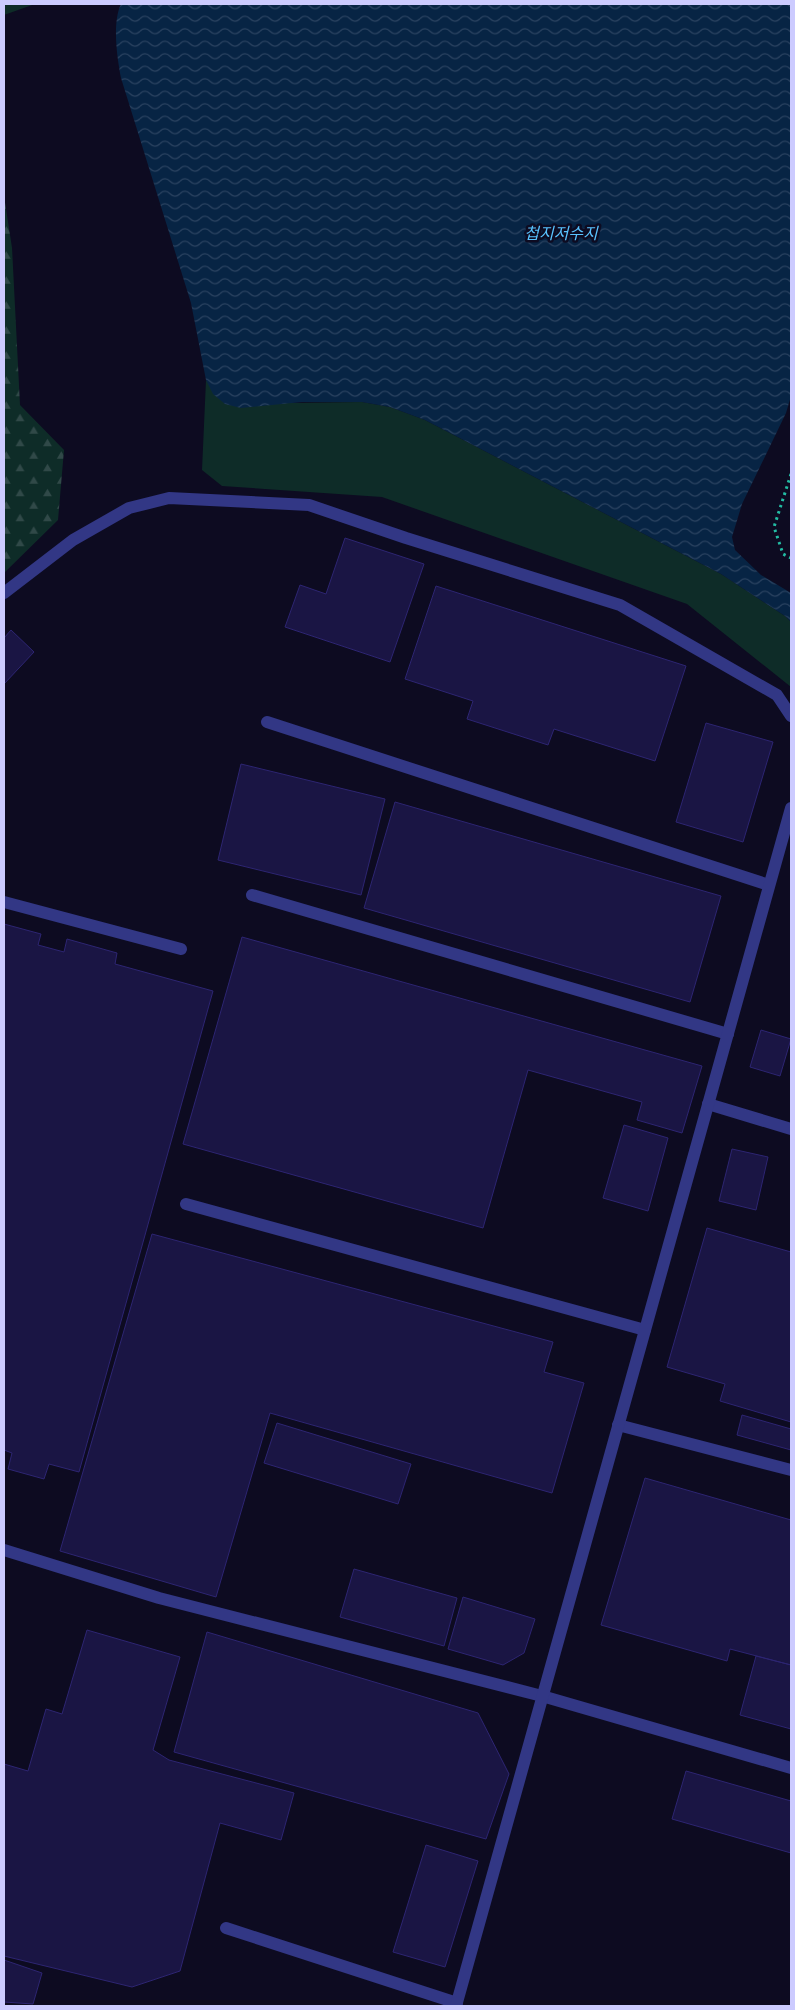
<svg xmlns="http://www.w3.org/2000/svg" width="795" height="2010" font-family="'Exo 2','Noto Sans KR',sans-serif">
  <style>
    .grass { fill: #0e2c28 }
    .forest { fill: url(#forest-firs) }
    .water { fill: url(#water-waves) }
    .building { fill: #1a1544; stroke: #2d2572 }
    .lines { fill: none; stroke-linecap: round; stroke-linejoin: round }
    .path { stroke: #23bca3; stroke-width: 3; stroke-dasharray: 2.5 4; stroke-linecap: butt }
    .service { stroke: #323785; stroke-width: 12 }
    .minor { stroke: #323785; stroke-width: 12 }
    .labels { text-anchor: middle; stroke-width: 5; stroke-linejoin: round; paint-order: stroke }
    .water-label { font-size: 16px; font-style: italic; fill: #59c3ff; stroke: #0d0b21 }
  </style>
  <defs>
    <pattern id="forest-firs" width="22" height="20" patternUnits="userSpaceOnUse" patternTransform="scale(1.25)"><rect width="22" height="20" fill="#0e2c28"/><path d="M5 1l3.5 6h-7zM16 11l3.5 6h-7z" fill="#304948"/></pattern>
    <pattern id="water-waves" width="16" height="10" patternUnits="userSpaceOnUse" patternTransform="scale(1.25)"><rect width="16" height="10" fill="#072444"/><path d="M0 5q4-4 8 0t8 0" fill="none" stroke="#2a4260"/></pattern>
  </defs>
  <rect width="100%" height="100%" fill="#0d0b21"/>
  <path class="grass" d="M 4,4 L 35,4 L 4,15 Z
    M 206,380 L 225,404 L 362,402 L 390,407 L 425,420 L 721,574 L 785,616 L 791,622 L 791,687 L 687,604 L 382,497 L 222,486 L 202,470 Z"/>
  <path class="forest" d="M 4,196 L 12,248 L 20,405 L 64,450 L 58,520 L 4,573 Z"/>
  <path class="water" d="M 121,4 L 791,4 L 791,396 L 786,413 L 742,504 L 732,537 L 735,550 L 761,575 L 791,593 L 791,622 L 785,616 L 721,574 L 425,420 L 390,407 L 362,402 L 302,402 L 241,408 L 225,404 L 213,394 L 206,380 L 191,303 L 121,78 C 117,57 112,23 121,4 Z"/>
  <path class="building" d="M 345,538 L 424,564 L 390,662 L 285,627 L 300,585 L 326,594 Z
    M 436,586 L 686,666 L 655,761 L 554,729 L 548,745 L 467,719 L 473,701 L 405,679 Z
    M 11,630 L 34,652 L 4,684 L 4,638 Z
    M 706,723 L 773,742 L 743,842 L 676,822 Z
    M 241,764 L 385,799 L 361,895 L 218,860 Z
    M 395,802 L 721,896 L 690,1002 L 364,908 Z
    M 4,924 L 41,934 L 38,945 L 64,952 L 67,939 L 117,953 L 115,964 L 213,991 L 79,1472 L 49,1464 L 44,1479 L 8,1469 L 12,1453 L 4,1450 Z
    M 242,937 L 702,1066 L 682,1133 L 637,1120 L 642,1102 L 528,1070 L 483,1228 L 183,1144 Z
    M 761,1030 L 791,1039 L 780,1076 L 750,1067 Z
    M 624,1125 L 668,1138 L 648,1211 L 603,1198 Z
    M 732,1149 L 768,1157 L 756,1210 L 719,1201 Z
    M 707,1228 L 791,1252 L 791,1422 L 720,1401 L 725,1384 L 667,1367 Z
    M 152,1234 L 553,1342 L 544,1372 L 584,1383 L 552,1493 L 270,1413 L 216,1597 L 60,1551 Z
    M 742,1415 L 791,1429 L 791,1450 L 737,1435 Z
    M 277,1423 L 411,1464 L 398,1504 L 264,1463 Z
    M 645,1478 L 791,1520 L 791,1665 L 730,1649 L 727,1661 L 601,1625 Z
    M 354,1569 L 457,1598 L 444,1646 L 340,1617 Z
    M 463,1597 L 535,1619 L 524,1653 L 503,1665 L 448,1649 Z
    M 87,1630 L 180,1657 L 153,1750 L 169,1760 L 294,1793 L 281,1840 L 220,1823 L 180,1971 L 132,1987 L 4,1956 L 4,1764 L 28,1771 L 46,1709 L 62,1714 Z
    M 207,1632 L 478,1713 L 509,1774 L 486,1839 L 174,1752 Z
    M 756,1656 L 791,1665 L 791,1729 L 740,1715 Z
    M 686,1771 L 791,1801 L 791,1853 L 672,1819 Z
    M 426,1845 L 478,1861 L 445,1967 L 393,1952 Z
    M 4,1960 L 42,1973 L 33,2004 L 4,2002 Z"/>
  <g class="lines">
    <path class="path" d="M 791,474 L 774,527 L 783,554 L 791,558"/>
    <path class="service" d="M 267,722 L 769,885
      M 252,895 L 728,1034
      M 4,902 L 181,949
      M 708,1104 L 791,1129
      M 186,1204 L 645,1330
      M 618,1425 L 791,1470
      M 4,1550 L 159,1598 L 542,1696 L 791,1768
      M 226,1928 L 457,2003"/>
    <path class="minor" d="M 4,593 L 73,540 L 129,508 L 169,498 L 309,505 L 406,538 L 620,605 L 777,695 L 791,716
      M 456,2006 L 791,808"/>
  </g>
  <g class="labels">
    <g class="water-label">
      <text x="561" y="239">첩지저수지</text>
    </g>
  </g>
  <rect width="795" height="2010" fill="none" stroke="#cccbff" stroke-width="10"/>
</svg>
